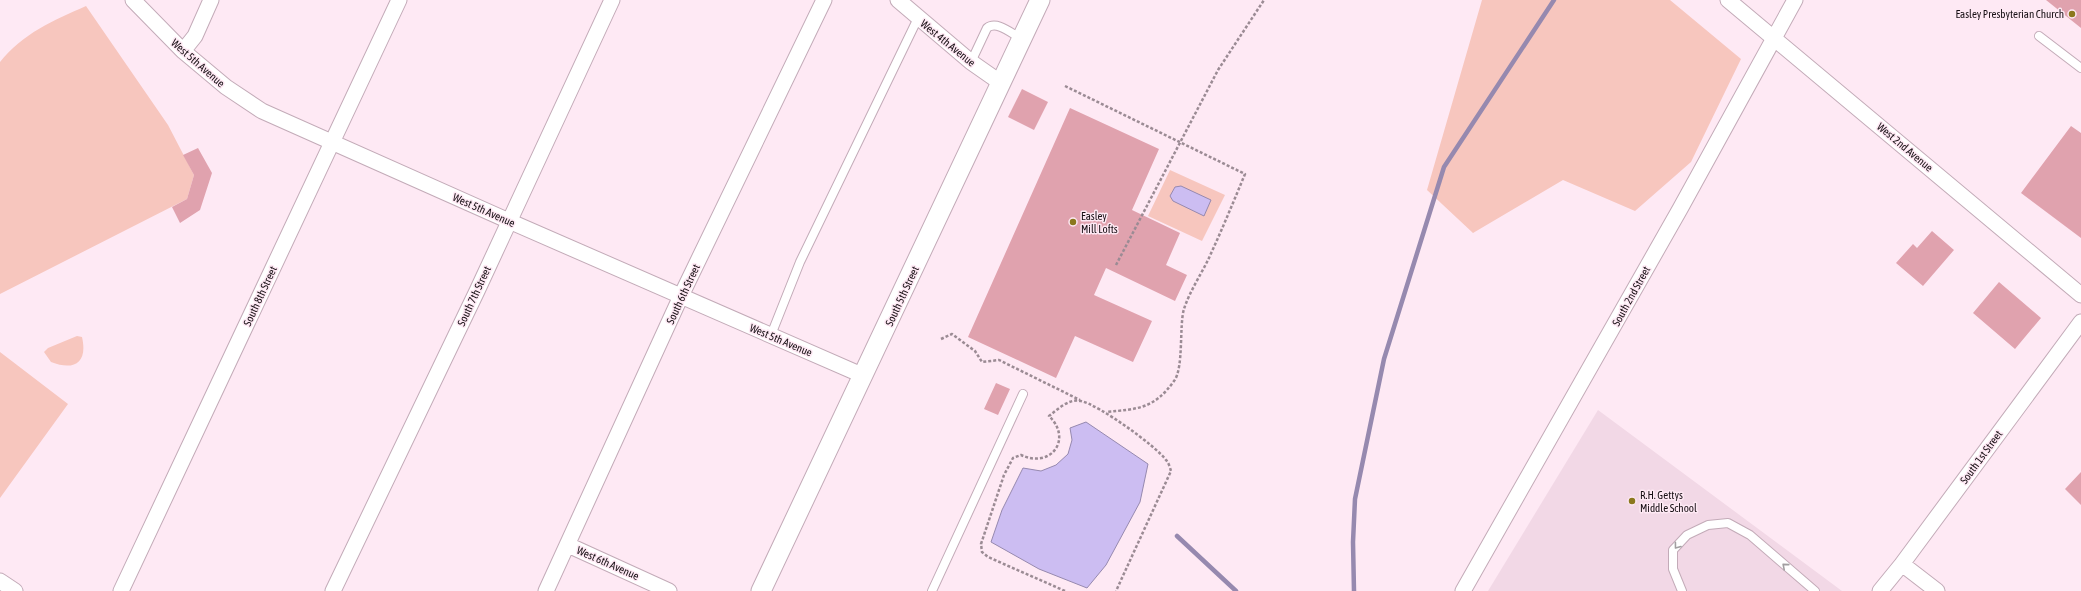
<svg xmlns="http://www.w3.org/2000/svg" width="2081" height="591" font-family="'Asap Condensed',sans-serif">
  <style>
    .built { fill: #f2d8e6 }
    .green { fill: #f7c6be }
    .water { fill: #ccbdf2; stroke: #9689af }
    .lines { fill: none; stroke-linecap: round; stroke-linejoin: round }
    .stream { stroke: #9689af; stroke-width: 4.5 }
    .building { fill: #e0a2ae }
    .service-casing { stroke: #c3abb8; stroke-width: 10 }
    .minor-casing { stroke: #c3abb8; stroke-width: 17 }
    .tertiary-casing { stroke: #c3abb8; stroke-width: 21 }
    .path { stroke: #9b8b94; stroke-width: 2.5; stroke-dasharray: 3 2; stroke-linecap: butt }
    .service { stroke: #fff; stroke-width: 8 }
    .minor { stroke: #fff; stroke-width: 15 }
    .tertiary { stroke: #fff; stroke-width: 19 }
    .oneway { stroke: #a29fa1 }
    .poi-dot { fill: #8b781d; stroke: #fee9f4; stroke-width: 1.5 }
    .labels { text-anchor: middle; stroke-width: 3; stroke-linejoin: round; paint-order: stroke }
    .poi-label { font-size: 11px; fill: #170f14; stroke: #fee9f4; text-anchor: start }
    .street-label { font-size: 11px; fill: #170f14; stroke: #fee9f4 }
  </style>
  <rect width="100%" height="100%" fill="#fee9f4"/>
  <path class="built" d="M 1598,410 L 1842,591 L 1488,591 Z"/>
  <path class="green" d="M 1482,0 L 1670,0 L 1741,59 L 1691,162 L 1635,211 L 1563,180 L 1473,233 L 1427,190 Z
    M 86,6 L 168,125 L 194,175 L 187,199 L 0,294 L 0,62 C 22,34 54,20 86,6 Z
    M 1170,170 L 1225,195 L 1202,241 L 1148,216 Z
    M 77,336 L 82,337 C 88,363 74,371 51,362 L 44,352 L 48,348 Z
    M 0,352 L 68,404 L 0,498 Z"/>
  <path class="water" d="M 1181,186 L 1211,200 L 1204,216 L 1173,201 L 1170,196 L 1175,187 Z
    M 1086,422 L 1148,464 L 1140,502 L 1106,565 L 1087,588 L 1039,569 L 991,542 L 1002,510 L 1023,468 L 1041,471 L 1056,465 L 1068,454 L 1072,440 L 1070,428 Z"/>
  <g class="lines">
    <path class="stream" d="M 1177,536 L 1236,591
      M 1354,591 L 1353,542 L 1355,499 L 1384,359 L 1444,167 L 1554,0"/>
  </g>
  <path class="building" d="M 2046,0 L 2081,0 L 2081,28 Z
    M 1022,89 L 1048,102 L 1034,130 L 1008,117 Z
    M 1070,108 L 1159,149 L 1132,210 L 1180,233 L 1166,265 L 1187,275 L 1175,301 L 1106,268 L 1094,295 L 1152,321 L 1133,362 L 1075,336 L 1056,378 L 968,337 Z
    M 2071,126 L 2081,133 L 2081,238 L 2021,193 Z
    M 198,148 L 212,173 L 200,210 L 180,223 L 172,207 L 187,199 L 194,175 L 183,155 Z
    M 1932,231 L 1954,250 L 1923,286 L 1896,263 L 1913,244 L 1917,248 Z
    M 1999,282 L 2041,318 L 2015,349 L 1973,313 Z
    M 996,383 L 1010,389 L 998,415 L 984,409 Z
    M 2081,472 L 2081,505 L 2065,489 Z"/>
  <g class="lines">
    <defs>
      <path id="service" d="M 2039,36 L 2081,68
        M 971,62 L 987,28 C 997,20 1012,34 1022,39
        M 771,335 L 800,262 L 918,18
        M 932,591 L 1023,394
        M 1682,591 L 1673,569 L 1673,550 L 1687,535 L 1708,525 L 1728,523 L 1750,535 L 1815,591"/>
      <path id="minor" d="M 133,0 L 183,51 L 226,87 L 262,111 L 509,221 L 864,376
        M 898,0 L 971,62 L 1001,83
        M 1728,0 L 2081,295
        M 183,51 L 195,36 L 211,0
        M 568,545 L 669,591
        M 1902,564 L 1937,591
        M 0,581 L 15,591
        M 121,591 L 399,0
        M 333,591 L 477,291 L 612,0
        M 546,591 L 681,296 L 824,0
        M 1463,591 L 1680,209 L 1795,0
        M 1880,591 L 1902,564 L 2081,322"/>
      <path id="tertiary" d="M 761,591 L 1040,0"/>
    </defs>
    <use href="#service" class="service-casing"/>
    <use href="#minor" class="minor-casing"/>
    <use href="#tertiary" class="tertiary-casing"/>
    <path class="path" d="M 1065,86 L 1245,174 C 1233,203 1221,232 1208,260 C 1200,276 1189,293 1184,309 C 1179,325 1184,368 1174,381 C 1154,409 1138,409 1106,412
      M 1116,265 L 1218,70 L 1264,0
      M 941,339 L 952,334 L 975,351 L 982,362 L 999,360 L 1080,400
      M 1065,591 L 988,557 L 982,552 L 981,544 L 1004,475 L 1013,458 L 1021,455 C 1051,469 1073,439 1049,416 C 1058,409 1069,398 1081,401 C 1099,405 1156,446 1166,460 C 1169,463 1170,468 1171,471 L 1116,591"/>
    <use href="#service" class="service"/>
    <use href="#minor" class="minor"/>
    <use href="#tertiary" class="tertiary"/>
  </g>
  <defs><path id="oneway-chevron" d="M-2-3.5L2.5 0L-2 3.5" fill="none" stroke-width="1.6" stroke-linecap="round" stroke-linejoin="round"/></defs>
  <g class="oneway">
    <use href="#oneway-chevron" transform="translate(1677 546) rotate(127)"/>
    <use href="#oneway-chevron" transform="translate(1785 566) rotate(-139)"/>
  </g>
  <g class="poi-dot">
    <circle cx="2072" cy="14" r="4"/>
    <circle cx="1073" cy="222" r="4"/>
    <circle cx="1632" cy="501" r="4"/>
  </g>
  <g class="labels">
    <g class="poi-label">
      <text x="2064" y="18" text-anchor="end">Easley Presbyterian Church</text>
      <text x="1081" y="220">Easley<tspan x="1081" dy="13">Mill Lofts</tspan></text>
      <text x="1640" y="499">R.H. Gettys<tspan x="1640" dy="13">Middle School</tspan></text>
    </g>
    <g class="street-label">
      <text transform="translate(948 43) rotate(39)" y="4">West 4th Avenue</text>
      <text transform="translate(198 63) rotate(41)" y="4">West 5th Avenue</text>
      <text transform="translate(1905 147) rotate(40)" y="4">West 2nd Avenue</text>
      <text transform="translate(484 210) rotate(24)" y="4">West 5th Avenue</text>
      <text transform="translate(683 294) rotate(-65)" y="4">South 6th Street</text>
      <text transform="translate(260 296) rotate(-65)" y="4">South 8th Street</text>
      <text transform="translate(474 296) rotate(-65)" y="4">South 7th Street</text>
      <text transform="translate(902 296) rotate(-65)" y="4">South 5th Street</text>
      <text transform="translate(1631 296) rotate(-61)" y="4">South 2nd Street</text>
      <text transform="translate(781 340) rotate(23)" y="4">West 5th Avenue</text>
      <text transform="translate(1981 457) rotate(-54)" y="4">South 1st Street</text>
      <text transform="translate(608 563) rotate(24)" y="4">West 6th Avenue</text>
    </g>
  </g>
</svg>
